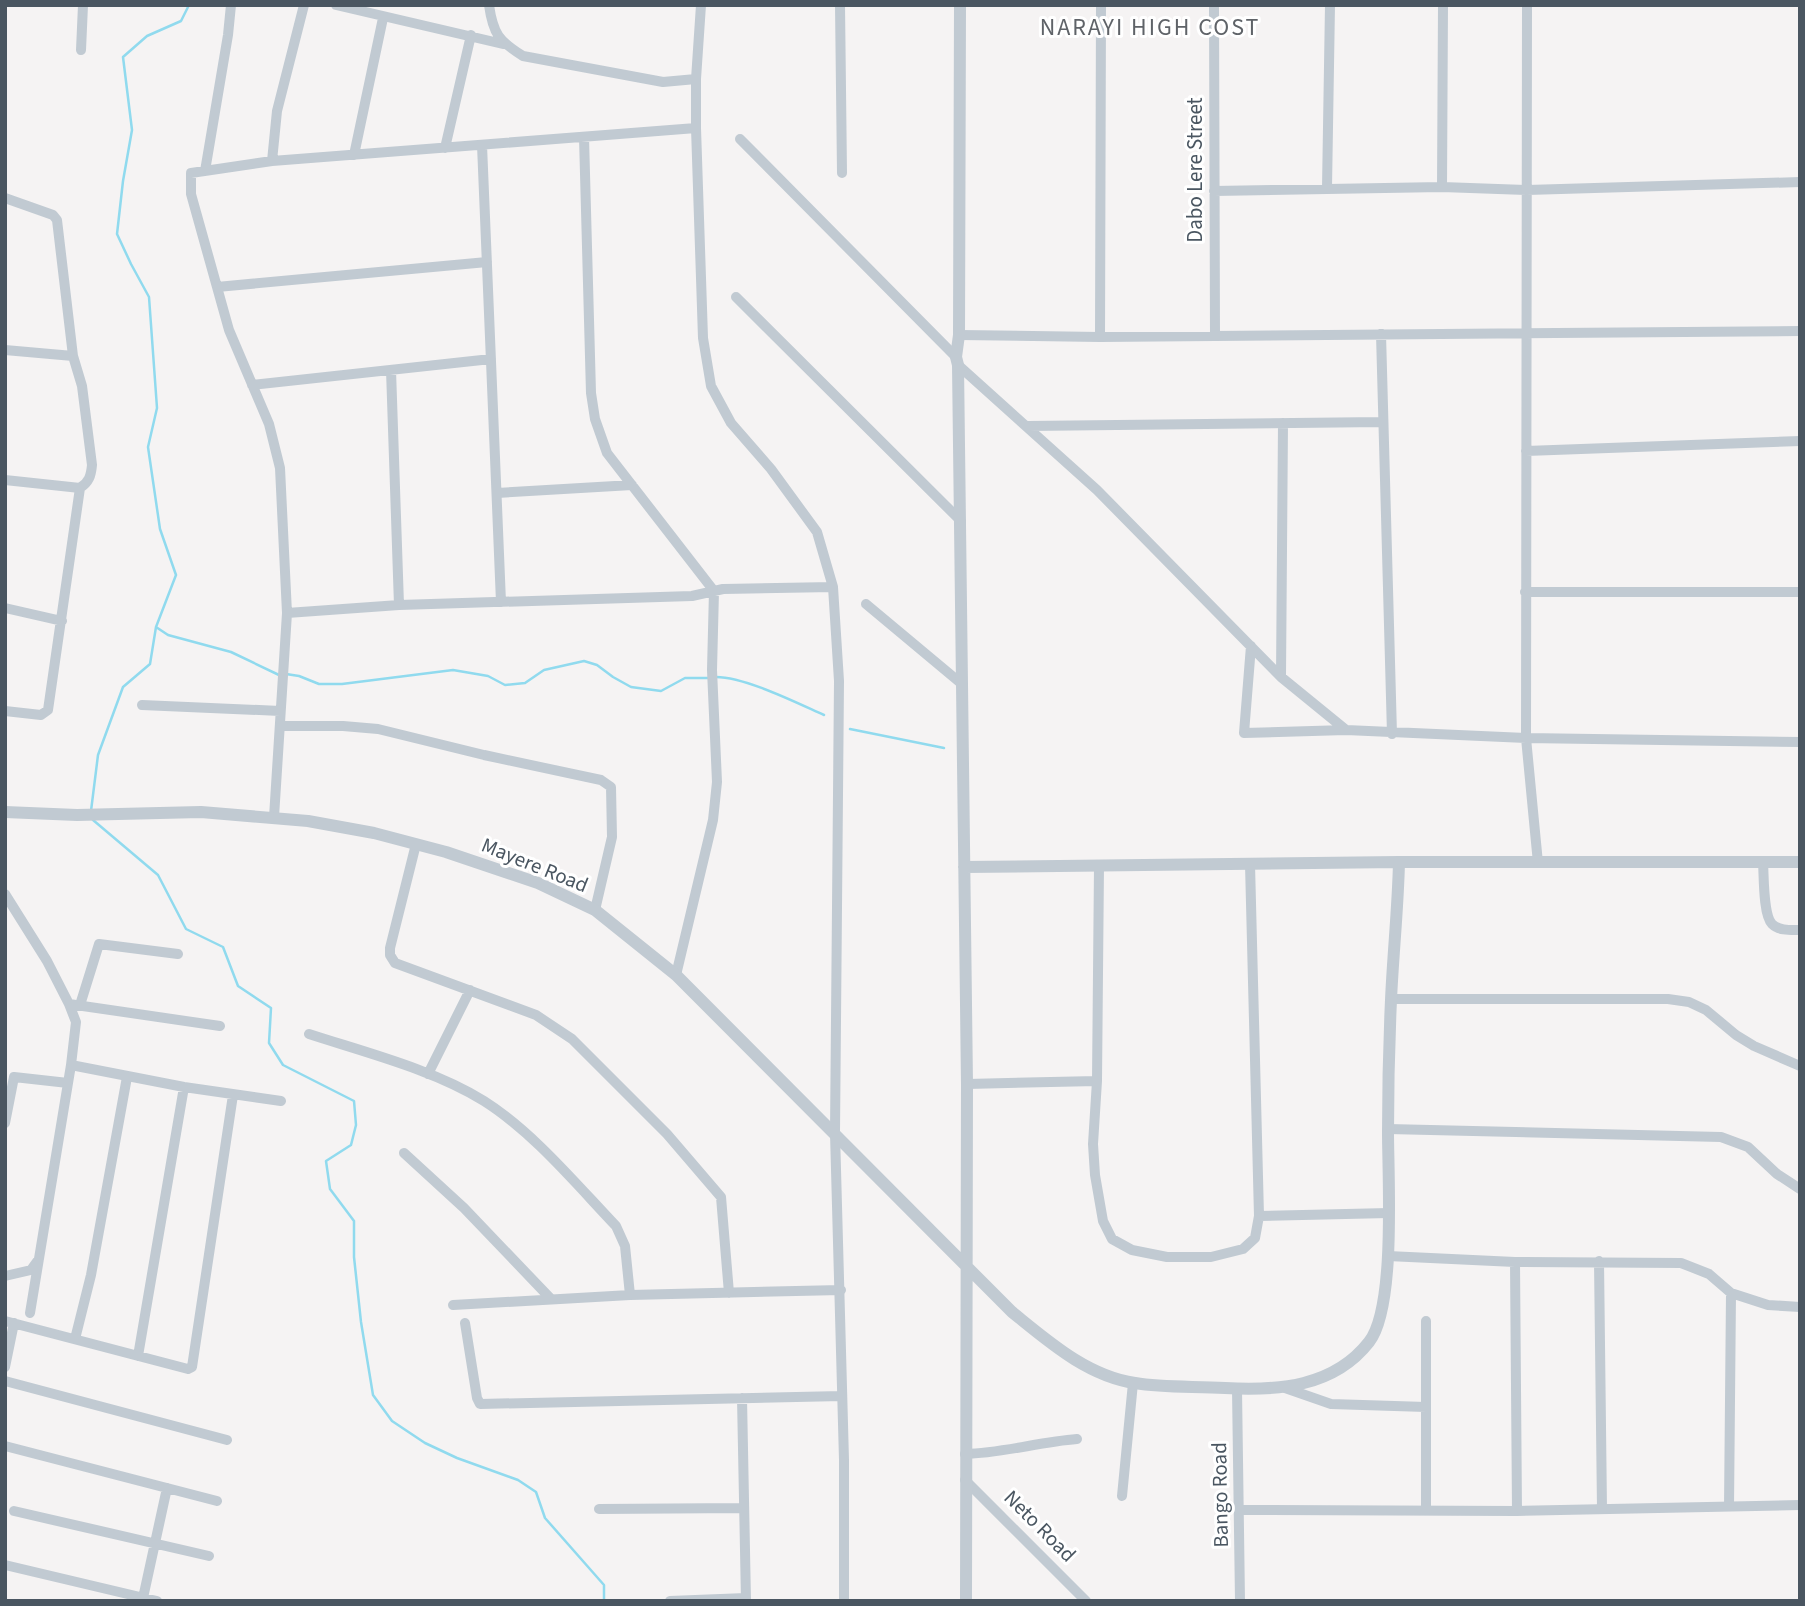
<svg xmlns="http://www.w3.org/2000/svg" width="1805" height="1606" font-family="'Source Sans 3',sans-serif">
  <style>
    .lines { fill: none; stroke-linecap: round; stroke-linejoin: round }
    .stream { stroke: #90daee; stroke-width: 2.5 }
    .minor { stroke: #c1cad2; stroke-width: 10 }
    .tertiary { stroke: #c1cad2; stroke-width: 12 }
    .labels { text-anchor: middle; stroke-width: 6; stroke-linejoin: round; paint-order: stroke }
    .street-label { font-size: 21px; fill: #4a5661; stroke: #fff }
    .quarter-label { font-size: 24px; letter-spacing: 2px; fill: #5f6368; stroke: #fff }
  </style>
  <rect width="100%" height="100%" fill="#f5f3f3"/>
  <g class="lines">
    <path class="stream" d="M 156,627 L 168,635 L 231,652 L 279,675
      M 286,674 L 299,676 L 319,684 L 342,684 L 453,670 L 488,676 L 505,685 L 525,683 L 544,670 L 584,661 L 597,665 L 613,677 L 631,687 L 661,691 L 685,678 L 709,678
      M 716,677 C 745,677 797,703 824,715
      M 850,729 L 944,748
      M 91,811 L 98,755 L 123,687 L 150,664 L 156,627 L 176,575 L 160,529 L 148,447 L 157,408 L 149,297 L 131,264 L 117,234 L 123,181 L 132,130 L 123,57 L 147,36 L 181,21 L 189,5
      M 93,820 L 158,875 L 186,929 L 223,947 L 238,986 L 271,1008 L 269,1043 L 283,1065 L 354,1101 L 356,1125 L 351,1145 L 326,1161 L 330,1189 L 354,1221 L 354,1257 L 361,1322 L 373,1395 L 392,1421 L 425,1443 L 457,1458 L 518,1480 L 536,1492 L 545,1518 L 604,1585 L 604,1601"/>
    <path class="minor" d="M 336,5 L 503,44
      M 489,5 C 493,34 499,41 523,56 L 663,82 L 696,79
      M 701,5 L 696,79 L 696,128 L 703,338 L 711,386 L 731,423 L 771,469 L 817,532 L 833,587 L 839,681 L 835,1133 L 844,1460 L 844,1601
      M 840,5 L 842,173
      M 1214,5 L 1215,335
      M 1527,5 L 1526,738 L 1538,863
      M 81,50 L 83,5
      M 584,137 L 591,393 L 595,419 L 607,453 L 714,591 L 712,670 L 717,782 L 713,820 L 676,975
      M 740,139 L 956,357
      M 482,145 L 501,602
      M 445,148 L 471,35
      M 354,155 L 383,18
      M 272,161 L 277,111 L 304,5
      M 205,171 L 228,35 L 231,5
      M 1442,187 L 1443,5
      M 1327,188 L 1330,5
      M 1214,191 L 1442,187 L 1527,190 L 1800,182
      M 5,198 L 53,215 L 57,220 L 73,356 L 82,386 L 92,465 C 91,476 89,482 80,488 L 5,480
      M 217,287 L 487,262
      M 736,297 L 961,521
      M 1381,334 L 1392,734
      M 959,335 L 1100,337 L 1800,331
      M 1100,337 L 1101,5
      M 5,350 L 73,356
      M 958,365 L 1097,490 L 1281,677 L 1346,730 L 1526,738 L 1800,742
      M 391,370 L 399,605
      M 252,385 L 491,359
      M 1028,426 L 1382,422
      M 1526,451 L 1800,441
      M 497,493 L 632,485
      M 1525,592 L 1800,592
      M 866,604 L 963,685
      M 5,608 L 62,621
      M 287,613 L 399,605 L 692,596 L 723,589 L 833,587
      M 1251,646 L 1244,733 L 1346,730
      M 1281,677 L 1283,423
      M 142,705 L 280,711
      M 5,711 L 41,715 L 48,710 L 80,488
      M 280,726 L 343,726 L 378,729 L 484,755 L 601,780 L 611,787 L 612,837 L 595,910
      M 274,817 L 287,613 L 280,468 L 269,424 L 229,330 L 191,194 L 191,173 L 272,161 L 696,128
      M 416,844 L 390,948 L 390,955 L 395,963 L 536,1015 L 572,1039 L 667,1134 L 721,1197 L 729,1293
      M 1763,862 C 1764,876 1763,915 1772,924 C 1779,931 1791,930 1800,930
      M 1099,866 L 1097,1081 L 1093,1144 L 1095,1175 L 1103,1221 L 1112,1239 L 1132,1250 L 1167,1257 L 1211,1257 L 1243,1249 L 1255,1238 L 1259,1216 L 1250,864
      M 5,894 L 47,961 L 69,1004 L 76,1022 L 71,1065 L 184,1087 L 281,1101
      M 1391,999 L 1668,999 L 1689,1002 L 1706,1010 L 1736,1035 L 1754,1046 L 1800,1066
      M 69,1004 L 220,1026
      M 80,1005 L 99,944 L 178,954
      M 309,1034 C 364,1052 435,1070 484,1101 C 533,1132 576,1184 616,1226 L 625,1246 L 630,1295
      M 428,1074 L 470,990
      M 967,1084 L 1097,1081
      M 5,1123 L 14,1077 L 68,1083
      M 1388,1129 L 1721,1137 L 1748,1147 L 1777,1174 L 1800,1189
      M 404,1153 L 464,1208 L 551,1299
      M 1259,1216 L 1389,1213
      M 1388,1256 L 1515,1262 L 1681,1263 L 1709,1274 L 1731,1293 L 1768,1305 L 1800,1307
      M 1599,1261 L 1602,1509
      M 1515,1262 L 1517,1511
      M 5,1276 L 31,1270 L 39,1259
      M 453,1305 L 630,1295 L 841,1290
      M 30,1313 L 71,1065
      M 5,1321 L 188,1369 L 192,1367 L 233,1095
      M 465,1323 L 477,1398 L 480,1404 L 842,1396
      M 75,1339 L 91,1275 L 127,1077
      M 138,1356 L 184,1087
      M 5,1367 L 14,1323
      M 5,1381 L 227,1440
      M 1285,1388 L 1331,1404 L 1426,1407
      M 1237,1389 L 1240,1601
      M 742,1398 L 746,1601
      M 5,1446 L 217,1501
      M 965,1454 C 1003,1453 1039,1442 1077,1439
      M 965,1480 L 1086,1601
      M 1122,1496 L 1133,1383
      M 1729,1507 L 1731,1293
      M 599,1509 L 744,1508
      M 1239,1510 L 1517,1511 L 1800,1505
      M 1426,1510 L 1426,1321
      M 14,1511 L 209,1556
      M 5,1565 L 157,1601
      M 143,1598 L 167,1488
      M 670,1601 L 746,1598"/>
    <path class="tertiary" d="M 960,5 L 959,335 L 956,357 L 958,365 L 967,1084 L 966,1601
      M 5,812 L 77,815 L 201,812 L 308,821 L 374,833 L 446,852 L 538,883 L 595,910 L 676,975 L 1012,1312 C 1048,1341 1087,1376 1135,1383 C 1164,1388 1195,1386 1225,1388 C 1278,1391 1334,1387 1369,1342 C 1396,1308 1388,1178 1388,1132 C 1388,1088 1389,1044 1391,1000 C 1393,954 1398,908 1399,862
      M 964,867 L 1399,862 L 1800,862"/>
  </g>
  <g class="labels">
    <g class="street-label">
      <text transform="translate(1195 170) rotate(-90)" y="7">Dabo Lere Street</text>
      <text transform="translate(535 865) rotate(22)" y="7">Mayere Road</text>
      <text transform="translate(1220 1495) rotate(-91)" y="7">Bango Road</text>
      <text transform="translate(1040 1526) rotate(45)" y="7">Neto Road</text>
    </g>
    <g class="quarter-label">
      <text x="1150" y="35">NARAYI HIGH COST</text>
    </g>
  </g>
  <rect width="1805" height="1606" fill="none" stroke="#4a5661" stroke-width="14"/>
</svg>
